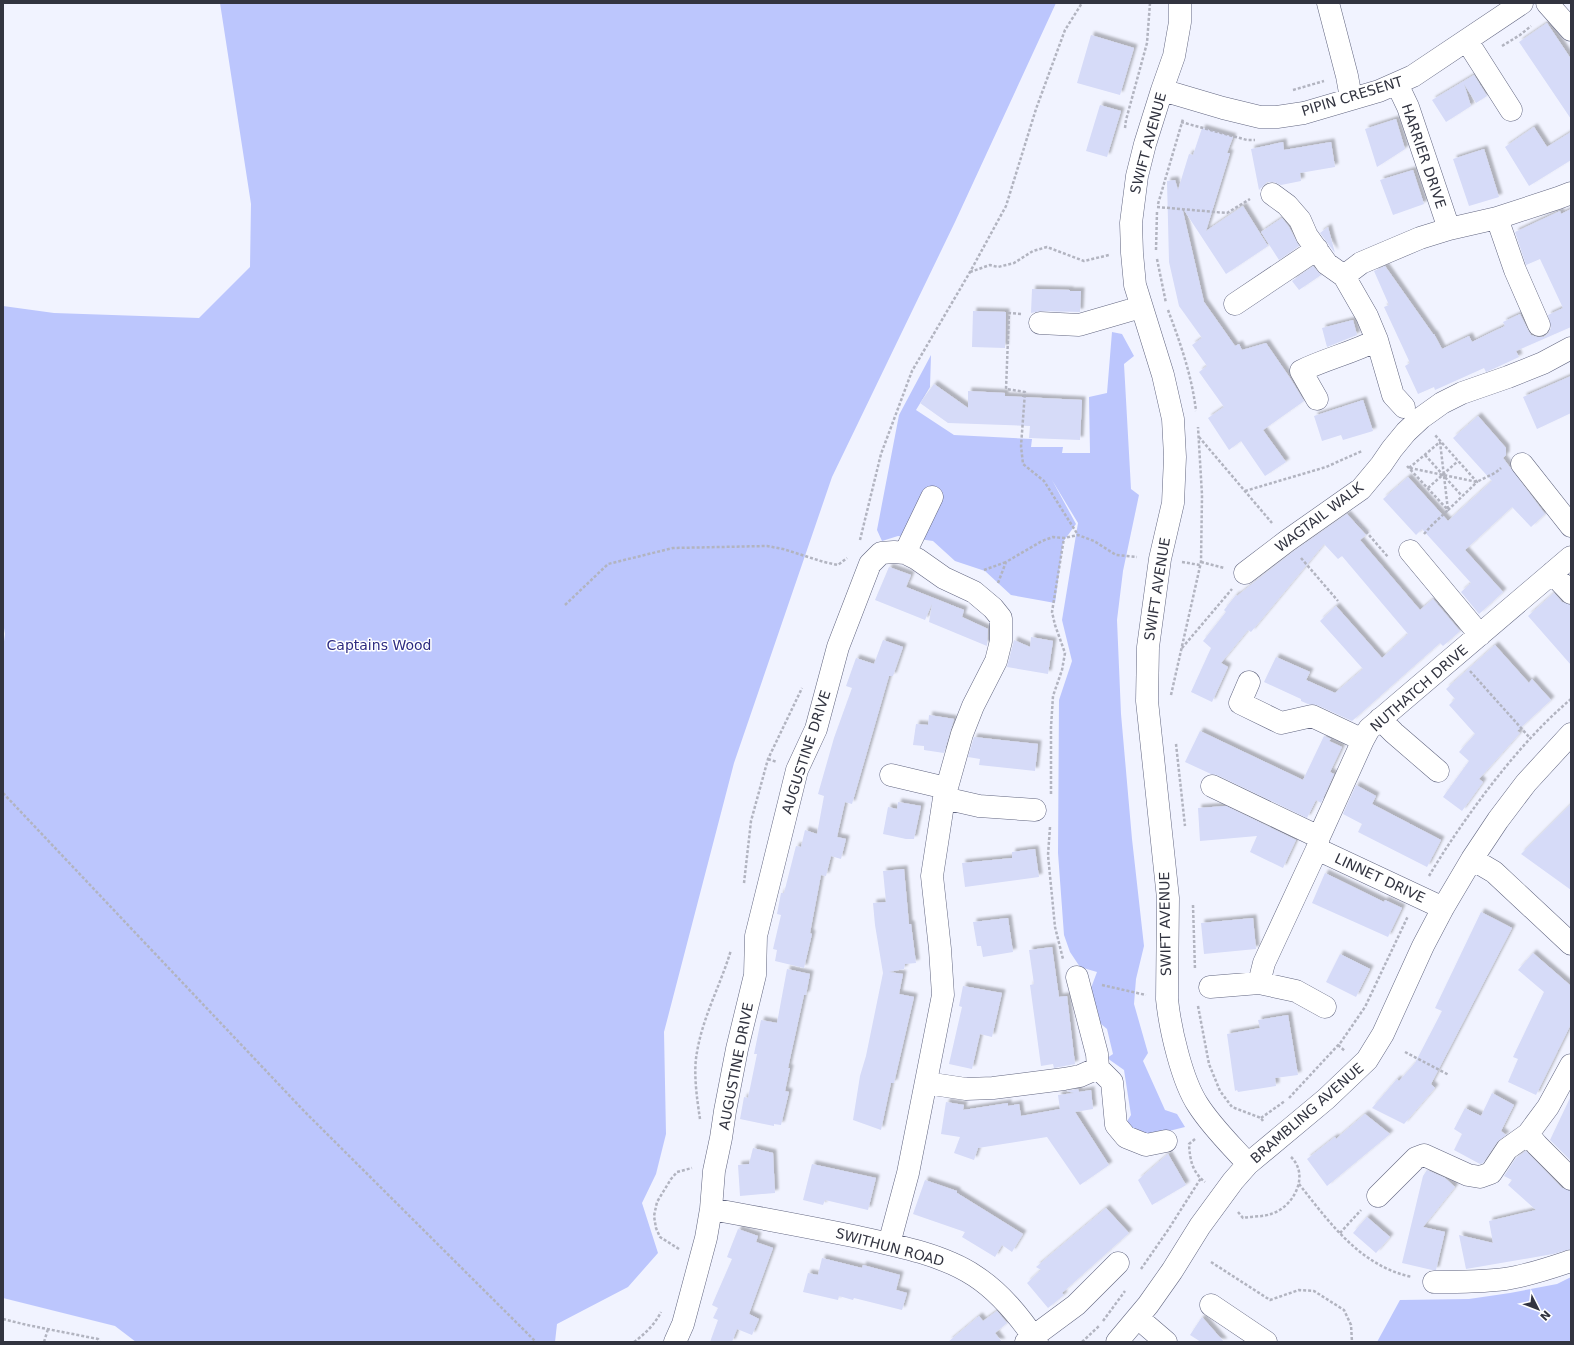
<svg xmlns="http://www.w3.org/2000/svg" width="1574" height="1345" font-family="'DejaVu Sans',sans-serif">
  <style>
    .green { fill: #bcc6fd }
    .building { fill: #d6dbf8; filter: url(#shadow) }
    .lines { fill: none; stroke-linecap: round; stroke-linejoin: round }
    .minor-casing { stroke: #626680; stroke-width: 23 }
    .path { stroke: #b2b4c0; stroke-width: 2.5; stroke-dasharray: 3 2; stroke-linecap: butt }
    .minor { stroke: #fff; stroke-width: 22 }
    .labels { text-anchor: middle; stroke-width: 3; stroke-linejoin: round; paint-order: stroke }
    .street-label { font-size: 14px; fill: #323440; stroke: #fff }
    .park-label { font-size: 14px; fill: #2d2b81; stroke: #fff }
  </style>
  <defs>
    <filter id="shadow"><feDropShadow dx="3.5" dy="-3.5" stdDeviation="1" flood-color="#0004"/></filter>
  </defs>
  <rect width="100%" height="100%" fill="#f1f3ff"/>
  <path class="green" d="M 220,3 L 1056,3 L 955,222 L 832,477 L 734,763 L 664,1032 L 666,1134 L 656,1174 L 642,1203 L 658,1253 L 628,1287 L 557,1324 L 555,1342 L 136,1342 L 115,1326 L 3,1298 L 3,649 L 5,634 L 3,622 L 3,306 L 54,313 L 199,318 L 250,267 L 251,204 Z
    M 1112,332 L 1122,334 L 1134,356 L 1124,364 L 1131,489 L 1139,495 L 1123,571 L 1117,620 L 1121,714 L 1132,839 L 1144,946 L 1136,979 L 1134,1004 L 1148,1053 L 1143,1061 L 1165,1110 L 1177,1114 L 1185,1127 L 1161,1133 L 1133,1133 L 1126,1123 L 1131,1115 L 1124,1070 L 1107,1058 L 1113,1054 L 1107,1029 L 1100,1023 L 1097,1008 L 1088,996 L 1097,972 L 1080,967 L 1070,952 L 1064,935 L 1058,853 L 1059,700 L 1072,661 L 1062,620 L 1078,523 L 1052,480 L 1076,524 L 1063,542 L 1055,603 L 1011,595 L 985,571 L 955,561 L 933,541 L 898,536 L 882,541 L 877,530 L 899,415 L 931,355 L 930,387 L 916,410 L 954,435 L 1032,439 L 1031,447 L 1063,447 L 1062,453 L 1090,453 L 1089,397 L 1107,393 Z
    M 1571,1277 L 1571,1342 L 1377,1342 L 1400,1300 L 1469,1299 L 1510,1293 L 1557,1284 Z"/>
  <path class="building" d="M 1547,23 L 1571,59 L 1571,119 L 1519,42 Z
    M 1091,35 L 1134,48 L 1120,95 L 1077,83 Z
    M 1474,75 L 1487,96 L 1476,103 L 1464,84 L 1471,106 L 1446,122 L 1432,100 Z
    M 1100,105 L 1121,111 L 1107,157 L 1086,151 Z
    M 1396,119 L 1405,149 L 1377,167 L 1365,129 Z
    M 1534,127 L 1547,147 L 1571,132 L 1571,160 L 1529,186 L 1505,147 Z
    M 1202,128 L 1233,137 L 1227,153 L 1230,153 L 1206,231 L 1243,206 L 1268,246 L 1226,274 L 1182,207 L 1204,302 L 1235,346 L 1239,344 L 1242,350 L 1266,343 L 1290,378 L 1304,401 L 1263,430 L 1286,462 L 1265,476 L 1241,441 L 1229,450 L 1208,418 L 1224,407 L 1199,372 L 1207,366 L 1192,345 L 1202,338 L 1179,306 L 1169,262 L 1167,181 L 1175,180 L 1178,190 L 1189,154 L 1193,155 Z
    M 1283,142 L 1284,150 L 1331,142 L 1335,167 L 1300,173 L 1301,181 L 1281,185 L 1274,182 L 1267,182 L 1259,190 L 1251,149 Z
    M 1484,149 L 1499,197 L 1469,206 L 1453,159 Z
    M 1413,170 L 1424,204 L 1393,215 L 1380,180 Z
    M 1571,209 L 1571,327 L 1516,351 L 1519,357 L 1493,369 L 1486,372 L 1484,368 L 1435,390 L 1434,387 L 1418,394 L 1405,366 L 1410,363 L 1384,307 L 1389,305 L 1374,271 L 1385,266 L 1433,334 L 1434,334 L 1442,349 L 1469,336 L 1472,342 L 1488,334 L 1505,326 L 1503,322 L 1520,314 L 1528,330 L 1531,335 L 1537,337 L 1544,337 L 1549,333 L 1551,327 L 1548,315 L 1563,308 L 1540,259 L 1526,265 L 1515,232 L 1560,211 L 1561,214 Z
    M 1282,218 L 1289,227 L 1299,246 L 1279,260 L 1261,232 Z
    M 1328,227 L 1335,253 L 1320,233 Z
    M 1313,266 L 1321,275 L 1299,290 L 1292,281 Z
    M 1032,289 L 1070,290 L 1070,291 L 1081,291 L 1080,312 L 1041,311 L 1031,313 Z
    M 973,311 L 1006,312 L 1005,348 L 972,347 Z
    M 1353,320 L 1357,335 L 1327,347 L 1322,328 Z
    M 1571,376 L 1571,413 L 1537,429 L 1523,397 Z
    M 934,384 L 968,408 L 968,391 L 1005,393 L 1005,396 L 1082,400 L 1080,440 L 1029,438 L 1030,426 L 948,423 L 920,403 Z
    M 1363,400 L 1373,431 L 1343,440 L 1341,435 L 1322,441 L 1314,416 Z
    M 1478,416 L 1506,448 L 1506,455 L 1503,458 L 1545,514 L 1531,527 L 1512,507 L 1465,550 L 1503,592 L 1479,614 L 1461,592 L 1471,583 L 1422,529 L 1416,535 L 1383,499 L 1408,477 L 1448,521 L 1492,481 L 1453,438 Z
    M 1347,514 L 1366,535 L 1360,540 L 1420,610 L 1433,599 L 1460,631 L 1443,646 L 1440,643 L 1352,721 L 1317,705 L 1308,704 L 1301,701 L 1301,699 L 1264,682 L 1276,657 L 1310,672 L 1306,680 L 1335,693 L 1363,669 L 1320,621 L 1336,606 L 1382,658 L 1408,634 L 1342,556 L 1338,559 L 1324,544 L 1251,632 L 1248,630 L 1221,663 L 1228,667 L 1212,702 L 1191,692 L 1211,648 L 1203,641 L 1226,612 L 1224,610 L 1236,595 L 1237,596 L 1294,551 Z
    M 889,567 L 911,575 L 906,587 L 964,610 L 962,617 L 988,629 L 987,646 L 929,622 L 932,604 L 925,620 L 875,600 Z
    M 1554,593 L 1562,602 L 1571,605 L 1571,665 L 1528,616 Z
    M 1031,637 L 1053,641 L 1048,674 L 1007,667 L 1014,640 L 1030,647 Z
    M 883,640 L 903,647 L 893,676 L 889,676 L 852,804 L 845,802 L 837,837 L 846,839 L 841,859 L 831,856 L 826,876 L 821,875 L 810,933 L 812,934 L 804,968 L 775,961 L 777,950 L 773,949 L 781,915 L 777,914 L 781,893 L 784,893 L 796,846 L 801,847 L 805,830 L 817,834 L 824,796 L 818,794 L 834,738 L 852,688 L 846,686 L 856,658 L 874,664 Z
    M 1495,645 L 1529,683 L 1532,679 L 1551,700 L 1517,731 L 1520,733 L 1479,779 L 1483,782 L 1462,811 L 1443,797 L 1469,761 L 1459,752 L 1475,734 L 1449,705 L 1455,699 L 1446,689 Z
    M 929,715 L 954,719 L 944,753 L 924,750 L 924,746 L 913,745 L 916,724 L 928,725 Z
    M 1200,731 L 1303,780 L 1324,736 L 1331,739 L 1329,741 L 1342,747 L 1330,772 L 1334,774 L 1321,803 L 1316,800 L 1307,818 L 1217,775 L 1211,774 L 1185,762 Z
    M 974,737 L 1038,744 L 1035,771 L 979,765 L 980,759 L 968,757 Z
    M 1356,785 L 1376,796 L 1372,804 L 1441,840 L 1427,867 L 1358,832 L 1362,824 L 1343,814 Z
    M 898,802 L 921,806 L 914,839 L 906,839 L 883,834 L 888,807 L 897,809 Z
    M 1571,804 L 1571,890 L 1521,854 Z
    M 1226,806 L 1296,840 L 1283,868 L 1250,852 L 1257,836 L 1200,841 L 1198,808 Z
    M 1035,849 L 1039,877 L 965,887 L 962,863 L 1012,858 L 1012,852 Z
    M 904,869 L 909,924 L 911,924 L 916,963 L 905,964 L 904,969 L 889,972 L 903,974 L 899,994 L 914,997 L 894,1083 L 891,1083 L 881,1130 L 853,1120 L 860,1076 L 866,1056 L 883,973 L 875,925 L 873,903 L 886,902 L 883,871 Z
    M 1325,873 L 1384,902 L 1385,900 L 1402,908 L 1388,937 L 1312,903 Z
    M 1481,912 L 1512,928 L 1431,1084 L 1435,1088 L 1404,1124 L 1372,1108 L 1397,1079 L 1399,1081 L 1415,1063 L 1442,1011 L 1435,1008 Z
    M 1008,918 L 1013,952 L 983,957 L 981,946 L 977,946 L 973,922 Z
    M 1253,918 L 1256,949 L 1204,954 L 1201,923 Z
    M 1052,947 L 1059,997 L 1067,996 L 1075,1064 L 1054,1068 L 1053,1064 L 1041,1066 L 1030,985 L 1034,984 L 1029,950 Z
    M 1533,953 L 1571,986 L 1571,1024 L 1536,1095 L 1508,1082 L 1518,1059 L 1513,1057 L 1544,992 L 1518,970 Z
    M 1340,954 L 1370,969 L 1356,997 L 1326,982 Z
    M 787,969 L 810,974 L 806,995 L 804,995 L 788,1068 L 790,1068 L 785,1091 L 789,1092 L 781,1125 L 774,1124 L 774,1126 L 740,1119 L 744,1097 L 748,1098 L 757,1054 L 754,1054 L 761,1020 L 777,1023 Z
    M 963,986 L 1002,993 L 992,1037 L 980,1034 L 972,1069 L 949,1064 L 962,1007 L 959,1006 Z
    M 1288,1015 L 1298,1075 L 1275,1078 L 1276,1086 L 1238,1092 L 1237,1090 L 1235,1091 L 1227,1034 L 1260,1028 L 1258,1020 Z
    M 1078,1089 L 1079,1092 L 1091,1090 L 1093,1109 L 1075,1112 L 1109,1165 L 1080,1185 L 1047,1137 L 978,1148 L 974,1160 L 954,1153 L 960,1137 L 941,1134 L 946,1102 L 964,1105 L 963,1110 L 1008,1103 L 1008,1106 L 1019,1104 L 1021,1116 L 1060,1109 L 1058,1095 L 1074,1093 L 1067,1091 Z
    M 1492,1093 L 1514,1105 L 1501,1131 L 1506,1135 L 1497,1142 L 1483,1163 L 1480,1164 L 1454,1150 L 1462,1134 L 1454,1129 L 1465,1108 L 1481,1116 Z
    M 1571,1096 L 1571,1161 L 1550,1140 Z
    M 1365,1114 L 1390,1134 L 1327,1186 L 1307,1159 L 1335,1137 L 1336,1139 Z
    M 753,1148 L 773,1153 L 775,1193 L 740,1196 L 738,1165 L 749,1164 Z
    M 1526,1151 L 1562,1188 L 1571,1191 L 1571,1249 L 1553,1254 L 1466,1269 L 1459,1235 L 1493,1243 L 1489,1221 L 1536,1210 L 1508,1185 L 1512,1180 L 1504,1176 L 1516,1158 Z
    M 1168,1154 L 1186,1185 L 1152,1205 L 1138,1180 Z
    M 812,1164 L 876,1178 L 868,1210 L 825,1200 L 823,1205 L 803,1200 Z
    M 1427,1170 L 1445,1178 L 1455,1187 L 1423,1227 L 1445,1232 L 1436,1270 L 1432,1270 L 1402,1263 L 1423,1176 Z
    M 925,1180 L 957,1191 L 957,1193 L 1023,1234 L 1012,1252 L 1002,1245 L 995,1257 L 962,1237 L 965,1232 L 913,1214 Z
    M 1106,1208 L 1129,1233 L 1062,1293 L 1064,1295 L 1048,1308 L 1027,1283 L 1041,1270 L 1036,1267 Z
    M 1367,1217 L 1390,1237 L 1376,1253 L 1353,1233 Z
    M 738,1229 L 758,1236 L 756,1242 L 773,1248 L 749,1314 L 759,1319 L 752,1335 L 737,1329 L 732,1342 L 710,1342 L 718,1320 L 713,1318 L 718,1308 L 712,1305 L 732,1259 L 727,1257 Z
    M 822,1258 L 862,1268 L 863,1265 L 900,1275 L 896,1290 L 907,1293 L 902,1310 L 854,1298 L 853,1300 L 839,1296 L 838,1300 L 803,1292 L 808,1273 L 818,1275 Z
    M 997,1311 L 1007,1323 L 995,1333 L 1002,1342 L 948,1342 L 979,1316 L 983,1321 Z
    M 1202,1317 L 1224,1342 L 1201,1342 L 1190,1335 Z"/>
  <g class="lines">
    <defs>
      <path id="minor" d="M 1180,3 L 1180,22 L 1174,56 L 1162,90 L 1145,144 L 1137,176 L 1131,223 L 1132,253 L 1135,285 L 1163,375 L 1173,419 L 1175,457 L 1173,503 L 1160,559 L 1148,647 L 1147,701 L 1168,898 L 1167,999 C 1170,1029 1182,1081 1198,1105 C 1212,1127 1231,1145 1248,1164
        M 1328,3 L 1347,76 L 1351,98
        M 1547,3 L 1571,30
        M 1467,41 L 1511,110
        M 1397,84 L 1408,107 L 1449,229
        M 1162,90 L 1223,108 L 1260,117 L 1277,117 L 1304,113 L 1379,91 L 1413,76 L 1522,3
        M 1272,194 L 1287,205 L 1300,220 L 1307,236 L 1327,264 L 1344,276 L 1367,316 L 1377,340 L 1393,395 L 1404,407
        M 1497,218 L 1515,270 L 1539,325
        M 1344,276 L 1361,263 L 1420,238 L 1449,229 L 1497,218 L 1558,198 L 1571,193
        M 1235,304 L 1317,249
        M 1040,323 L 1079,325 L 1141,307
        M 1317,399 L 1301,371 C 1325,359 1352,353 1377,340
        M 1522,464 L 1571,526
        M 1410,551 L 1480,635
        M 905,553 L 932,497
        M 1245,573 L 1287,541 L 1361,489 L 1381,465 L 1392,449 L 1406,432 L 1421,418 L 1442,403 L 1462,393 L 1508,377 L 1543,363 L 1571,348
        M 1552,573 L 1571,593
        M 1249,682 L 1240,703 L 1281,723 L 1312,716 L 1363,740
        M 1380,719 L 1394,733 L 1438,771
        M 891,775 L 946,788
        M 1212,786 L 1319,837
        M 944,798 L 979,806 L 1035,810
        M 1317,849 L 1443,908
        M 1472,859 L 1494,872 L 1571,944
        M 1077,977 L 1097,1054 L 1098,1068 L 1112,1082 L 1116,1125 L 1126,1137 L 1146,1145 L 1166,1141
        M 1259,983 L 1264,963 L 1317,849 L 1319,837 L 1363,740 L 1369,729 L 1571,557
        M 1210,987 L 1259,983 L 1296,991 L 1325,1007
        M 926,1083 L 966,1089 L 993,1088 L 1064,1079 L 1080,1076 L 1098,1068
        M 1528,1134 L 1537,1145 L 1571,1179
        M 1378,1196 L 1416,1158 L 1424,1155 L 1468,1175 L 1480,1177 L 1491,1173 L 1507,1149 L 1528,1134 L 1548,1107 L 1571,1065
        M 711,1209 C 760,1218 809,1227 858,1237 C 895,1245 944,1255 975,1276 C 1001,1293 1020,1317 1037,1342
        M 1434,1282 C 1458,1282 1481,1282 1505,1279 C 1527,1276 1550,1268 1571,1261
        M 1211,1305 L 1266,1342
        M 1138,1318 L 1166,1342
        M 675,1342 L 683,1324 L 706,1238 L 711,1209 L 714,1171 L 721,1138 L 725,1111 L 737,1049 L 755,975 L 756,936 L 797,770 L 816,729 L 838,647 L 870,564 L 881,553 L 894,552 L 905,553 L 917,559 L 944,578 L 974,592 L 993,608 L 1001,618 L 1001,641 L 996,661 L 973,706 L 962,734 L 944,798 L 932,876 L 940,949 L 943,995 L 908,1173 L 889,1244
        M 1026,1342 L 1076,1305 L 1118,1263
        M 1117,1342 L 1148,1305 L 1172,1271 L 1200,1226 L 1233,1181 L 1248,1164 L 1326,1099 L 1367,1060 L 1383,1034 L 1423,946 L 1443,908 L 1472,859 L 1498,820 L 1526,783 L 1571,734"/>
    </defs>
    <use href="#minor" class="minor-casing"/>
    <path class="path" d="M 1502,46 L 1520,35 L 1531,26
      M 1293,90 L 1324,81
      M 1181,122 L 1247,140 L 1255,140
      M 1125,128 L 1126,120 L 1147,43 L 1150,3
      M 1158,204 L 1183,119
      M 1157,207 L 1227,213 L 1250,199
      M 1156,250 L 1157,211
      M 1157,259 L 1166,303
      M 970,272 L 990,265 L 998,267 L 1014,263 L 1033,251 L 1047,247 L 1084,261 L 1109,255
      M 1168,310 C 1180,342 1192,376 1196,411
      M 1021,314 L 1009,313 L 1006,389 L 1025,392 L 1021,446 L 1023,464 L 1044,481 L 1078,535
      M 1199,437 L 1272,523
      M 1425,455 L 1462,496
      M 1407,466 L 1448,510 L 1477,482 L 1435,435
      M 1409,468 L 1440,442
      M 1410,468 L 1477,482 C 1485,477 1494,475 1501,468
      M 1428,488 L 1458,461
      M 1245,491 L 1326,467 L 1362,451
      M 1356,520 L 1388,557
      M 1424,534 L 1431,526 L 1448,510 L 1440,442
      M 860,540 L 881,454 L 912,371 L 970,272 L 1006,206 L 1036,109 L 1065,30 L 1082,3
      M 1301,558 L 1338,601
      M 1182,562 L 1200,565
      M 1201,562 L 1224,568
      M 984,570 L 1006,562
      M 998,583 L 1006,562 L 1042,541 L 1053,537 L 1064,538 L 1078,535 L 1094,541 L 1116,555 L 1137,557
      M 565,605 L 608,564 L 673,548 L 767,546 L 783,549 L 824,562 L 838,565 L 847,558
      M 1182,648 L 1232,589
      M 1470,671 L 1530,738
      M 1171,695 L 1201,562 L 1202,495 L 1198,427
      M 1176,744 L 1185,826
      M 768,759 L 777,762
      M 3,793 L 304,1111 L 536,1342
      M 1051,794 L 1051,727 L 1053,696 L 1062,670 L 1065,653 L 1055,625 L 1052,612 L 1064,538
      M 1050,827 L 1048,855 L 1055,927 L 1063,959
      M 1429,876 C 1446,847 1465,820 1485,793 C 1511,759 1538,727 1571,699
      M 744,883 L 751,821 L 768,759 L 802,688
      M 1193,905 L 1195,970
      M 1102,985 L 1146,995
      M 1198,1006 L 1209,1064 L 1220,1091 L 1232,1107 L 1261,1118 L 1263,1121
      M 1338,1045 L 1345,1051
      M 1405,1052 L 1449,1075
      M 1289,1098 L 1341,1042 L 1365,1007 L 1408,916
      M 1261,1118 L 1285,1101
      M 700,1119 C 697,1099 693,1072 697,1052 C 703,1016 721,984 731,950
      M 1195,1139 L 1189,1144 C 1190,1160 1192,1172 1205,1182
      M 1299,1184 C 1330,1223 1360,1266 1412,1277
      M 1238,1212 L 1243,1218 C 1252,1216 1263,1217 1271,1214 C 1294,1207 1310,1175 1291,1157
      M 1340,1233 L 1361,1210
      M 679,1249 L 660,1237 L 656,1228 L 654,1216 L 657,1202 L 671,1179 L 677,1172 L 692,1168
      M 1211,1262 L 1270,1300 L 1299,1290 L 1314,1291 L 1344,1310 L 1351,1325 L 1352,1342
      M 1141,1269 L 1168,1230 L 1201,1178
      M 3,1319 L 27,1325 L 98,1339 L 100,1342
      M 1103,1321 L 1125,1291
      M 44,1342 L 48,1329
      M 634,1342 C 645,1334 655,1324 661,1312
      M 1082,1342 L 1099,1326"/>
    <use href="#minor" class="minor"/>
  </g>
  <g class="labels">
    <g class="street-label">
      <text transform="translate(1352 96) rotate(-17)" y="5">PIPIN CRESENT</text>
      <text transform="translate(1148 143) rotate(-75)" y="5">SWIFT AVENUE</text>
      <text transform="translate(1424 156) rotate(71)" y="5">HARRIER DRIVE</text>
      <text transform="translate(1319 517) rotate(-37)" y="5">WAGTAIL WALK</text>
      <text transform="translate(1157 589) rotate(-81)" y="5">SWIFT AVENUE</text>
      <text transform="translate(1419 688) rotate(-41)" y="5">NUTHATCH DRIVE</text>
      <text transform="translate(806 752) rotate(-72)" y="5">AUGUSTINE DRIVE</text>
      <text transform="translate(1380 878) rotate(25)" y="5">LINNET DRIVE</text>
      <text transform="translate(1165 924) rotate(-91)" y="5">SWIFT AVENUE</text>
      <text transform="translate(736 1066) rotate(-79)" y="5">AUGUSTINE DRIVE</text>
      <text transform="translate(1307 1113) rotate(-41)" y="5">BRAMBLING AVENUE</text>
      <text transform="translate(890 1247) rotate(15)" y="5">SWITHUN ROAD</text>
    </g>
    <g class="park-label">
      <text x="379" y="650">Captains Wood</text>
    </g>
  </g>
  <rect width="1574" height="1345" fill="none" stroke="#323440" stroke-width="8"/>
  <g transform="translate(1538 1309) rotate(132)" stroke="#ffffff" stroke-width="3" paint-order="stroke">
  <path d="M0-3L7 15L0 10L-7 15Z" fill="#323440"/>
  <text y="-6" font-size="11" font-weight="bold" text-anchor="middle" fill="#323440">N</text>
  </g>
</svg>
